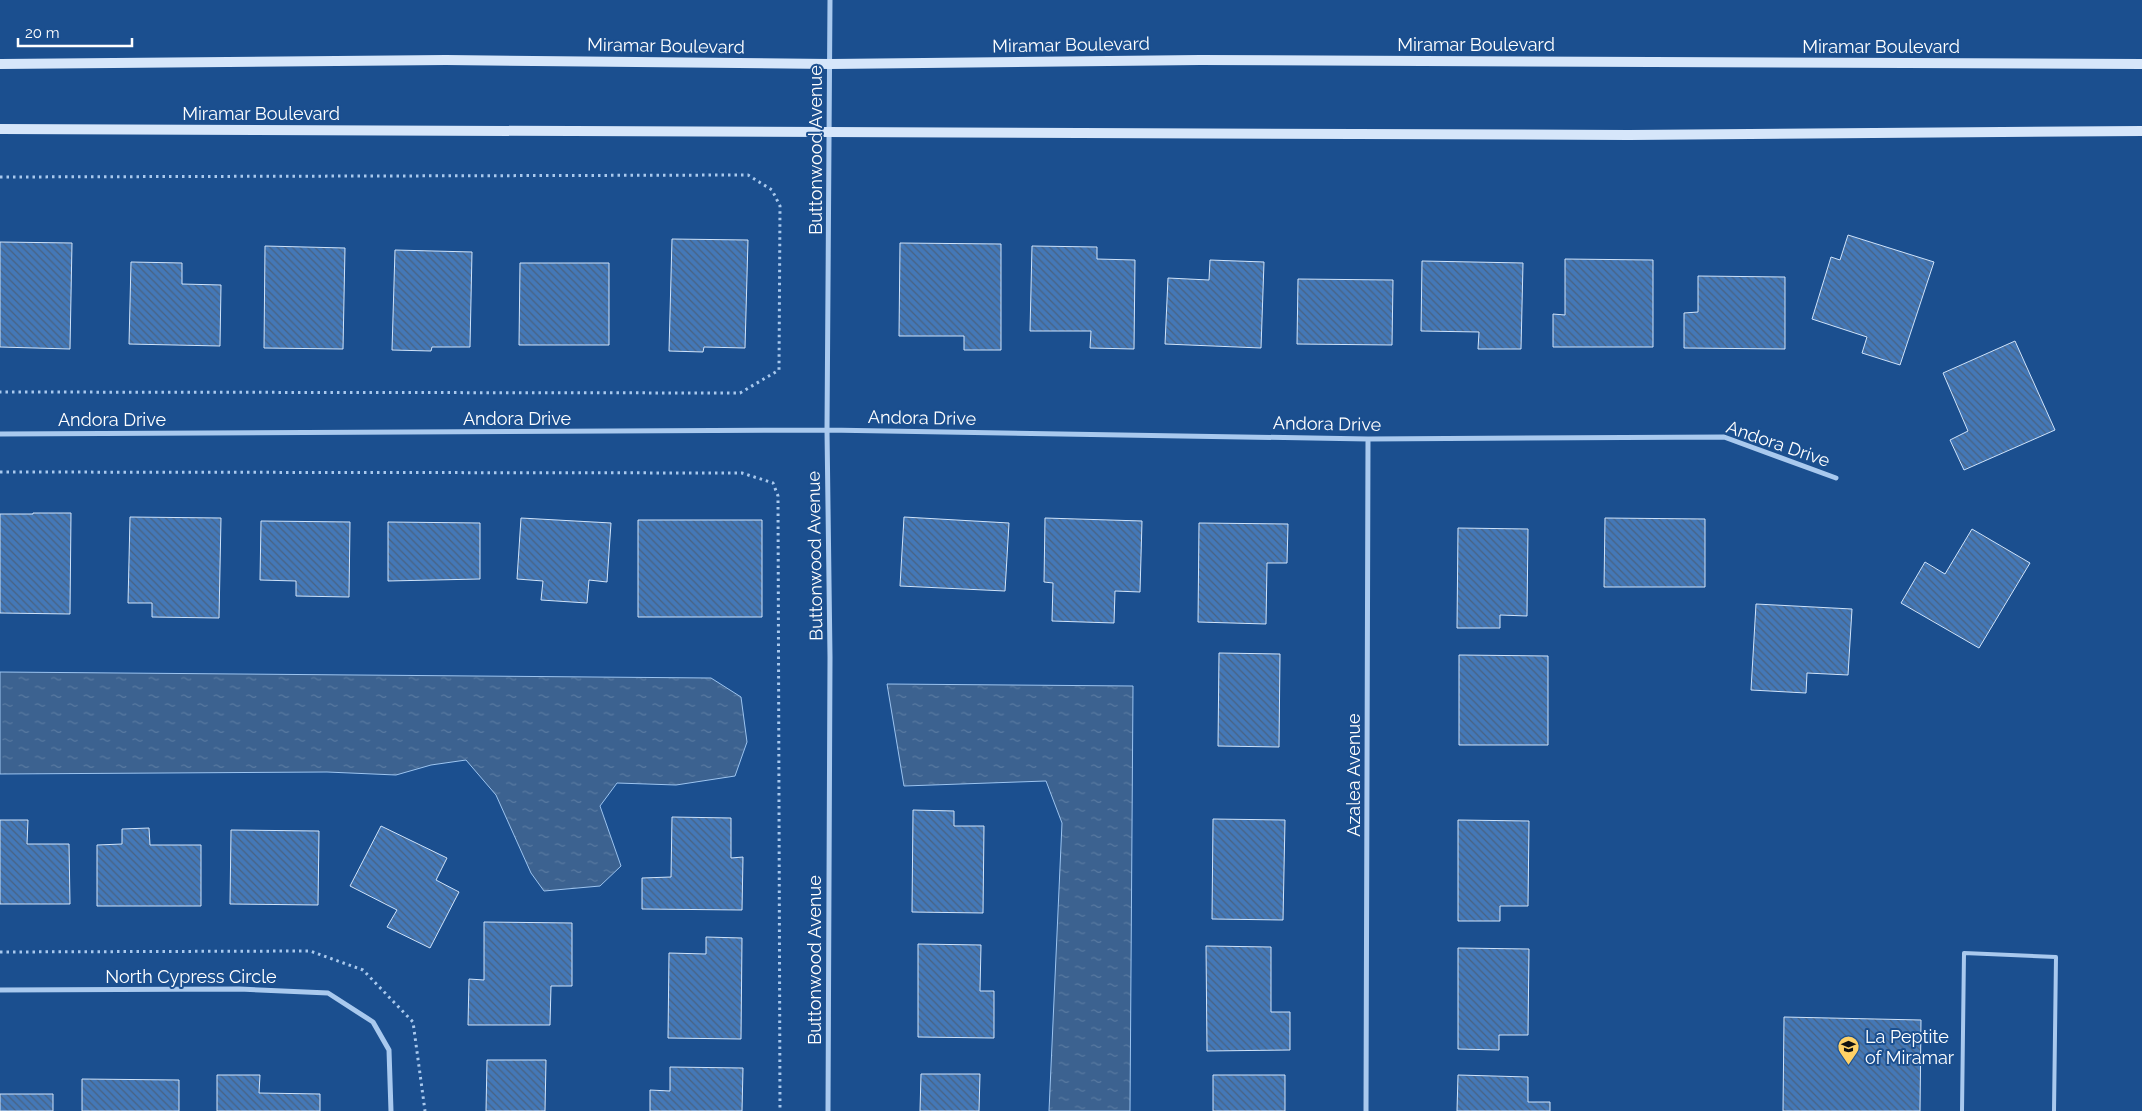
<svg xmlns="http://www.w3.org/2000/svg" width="2142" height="1111" font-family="Raleway,sans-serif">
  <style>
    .water { fill: url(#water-ripples); stroke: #9cc4f0 }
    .building { fill: url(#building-back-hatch); stroke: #cfe3fa }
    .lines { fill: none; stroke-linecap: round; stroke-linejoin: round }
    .path { stroke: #a9c9ee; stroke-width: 3; stroke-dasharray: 2.5 4; stroke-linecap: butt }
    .lane { stroke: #a9c9ee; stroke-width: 4 }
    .street { stroke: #a9c9ee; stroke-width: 5 }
    .secondary { stroke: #d6e6fa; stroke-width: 10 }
    .labels { text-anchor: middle; stroke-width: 4; stroke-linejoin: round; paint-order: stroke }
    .street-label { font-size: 18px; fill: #fff; stroke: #1b4f8f }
    .poi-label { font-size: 18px; fill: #fff; stroke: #1b4f8f; text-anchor: start }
  </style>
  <defs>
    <pattern id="water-ripples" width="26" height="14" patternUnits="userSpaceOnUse" patternTransform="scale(1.25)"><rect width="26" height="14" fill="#3c6290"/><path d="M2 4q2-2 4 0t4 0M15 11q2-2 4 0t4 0" fill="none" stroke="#597aa1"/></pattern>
    <pattern id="building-back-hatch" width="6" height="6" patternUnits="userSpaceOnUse" patternTransform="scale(1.25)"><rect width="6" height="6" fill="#4478b7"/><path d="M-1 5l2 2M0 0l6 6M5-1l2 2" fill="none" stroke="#486282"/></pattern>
  </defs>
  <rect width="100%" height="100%" fill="#1b4f8f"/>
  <path class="water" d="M 0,672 L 711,678 L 741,697 L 747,742 L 735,776 L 676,785 L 617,783 L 600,806 L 621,866 L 600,886 L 544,891 L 531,873 L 496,795 L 466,760 L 431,765 L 396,775 L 327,772 L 0,774 Z
    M 887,684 L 1133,686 L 1130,1111 L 1049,1111 L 1062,823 L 1046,781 L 904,786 Z"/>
  <path class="building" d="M 1848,235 L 1934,262 L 1900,365 L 1862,353 L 1867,337 L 1812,319 L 1831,257 L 1840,260 Z
    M 672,239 L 748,240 L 745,348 L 704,347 L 703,352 L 669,351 Z
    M 0,242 L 72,243 L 70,349 L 0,347 Z
    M 900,243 L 1001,244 L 1001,350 L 964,350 L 964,336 L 899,336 Z
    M 265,246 L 345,248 L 343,349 L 264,348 Z
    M 1032,246 L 1097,247 L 1097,259 L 1135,260 L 1134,349 L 1090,348 L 1091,331 L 1030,331 Z
    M 395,250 L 472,252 L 470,347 L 432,347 L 431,351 L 392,350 Z
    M 1565,259 L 1653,260 L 1653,347 L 1553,347 L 1553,314 L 1565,315 Z
    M 1210,260 L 1264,262 L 1261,348 L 1165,344 L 1168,278 L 1209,280 Z
    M 1422,261 L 1523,263 L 1521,349 L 1478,349 L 1479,332 L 1421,331 Z
    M 131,262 L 182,263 L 182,284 L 221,285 L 220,346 L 129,344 Z
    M 520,263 L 609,263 L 609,345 L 519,345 Z
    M 1698,276 L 1785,277 L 1785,349 L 1684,348 L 1684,313 L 1698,312 Z
    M 1298,279 L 1393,280 L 1392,345 L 1297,344 Z
    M 2015,341 L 2055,430 L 1964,470 L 1950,440 L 1968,431 L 1943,373 Z
    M 33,513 L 71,513 L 70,614 L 0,613 L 0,514 L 33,514 Z
    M 130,517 L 221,518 L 219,618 L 152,617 L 152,603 L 128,603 Z
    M 904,517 L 1009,523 L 1005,591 L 900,586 Z
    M 521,518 L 611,523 L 607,582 L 589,580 L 587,603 L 541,600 L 543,581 L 517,579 Z
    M 1045,518 L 1142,521 L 1140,592 L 1115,591 L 1114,623 L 1052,621 L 1053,583 L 1044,582 Z
    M 1605,518 L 1705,519 L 1705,587 L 1604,587 Z
    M 638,520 L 762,520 L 762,617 L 638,617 Z
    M 261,521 L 350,522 L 349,597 L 296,596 L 296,581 L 260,580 Z
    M 388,522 L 480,523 L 480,579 L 388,581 Z
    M 1199,523 L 1288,524 L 1287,563 L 1267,563 L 1266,624 L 1198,622 Z
    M 1458,528 L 1528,529 L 1527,616 L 1500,615 L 1500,628 L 1457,628 Z
    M 1972,529 L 2030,563 L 1979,648 L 1901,603 L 1925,562 L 1945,574 Z
    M 1756,604 L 1852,609 L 1848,675 L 1807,673 L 1806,693 L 1751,690 Z
    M 1219,653 L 1280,654 L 1279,747 L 1218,746 Z
    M 1459,655 L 1548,656 L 1548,745 L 1459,745 Z
    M 913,810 L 954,811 L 954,826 L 984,826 L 983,913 L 912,912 Z
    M 672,817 L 731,818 L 731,858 L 743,857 L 742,910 L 642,909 L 642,878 L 671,877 Z
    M 1213,819 L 1285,820 L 1283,920 L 1212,919 Z
    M 0,820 L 28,820 L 27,844 L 69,844 L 70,904 L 0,904 Z
    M 1458,820 L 1529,821 L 1528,906 L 1500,906 L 1500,921 L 1458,921 Z
    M 381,826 L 447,858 L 436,880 L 459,892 L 430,948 L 387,927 L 397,910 L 350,886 Z
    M 149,828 L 150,845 L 201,845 L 201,906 L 97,906 L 97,845 L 122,844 L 122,829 Z
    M 231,830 L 319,831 L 318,905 L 230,904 Z
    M 484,922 L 572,923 L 572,986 L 551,986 L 550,1025 L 468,1025 L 469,979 L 484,980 Z
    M 706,937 L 742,938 L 741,1039 L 668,1038 L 669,953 L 706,954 Z
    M 918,944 L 981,945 L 980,991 L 994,991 L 994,1038 L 918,1037 Z
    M 1206,946 L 1271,947 L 1271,1012 L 1290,1012 L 1290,1050 L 1207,1051 Z
    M 1458,948 L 1529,949 L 1528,1035 L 1499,1035 L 1499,1050 L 1458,1049 Z
    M 1784,1017 L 1921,1020 L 1920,1111 L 1783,1111 Z
    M 487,1060 L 546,1060 L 545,1111 L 486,1111 Z
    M 670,1067 L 743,1068 L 742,1111 L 650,1111 L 650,1090 L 670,1091 Z
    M 921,1074 L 980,1074 L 979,1111 L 920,1111 Z
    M 217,1075 L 260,1075 L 259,1093 L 320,1094 L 320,1111 L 217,1111 Z
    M 1213,1075 L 1285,1075 L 1285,1111 L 1213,1111 Z
    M 1458,1075 L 1528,1077 L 1528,1102 L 1550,1102 L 1550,1111 L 1457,1111 Z
    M 82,1079 L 179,1080 L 179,1111 L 82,1111 Z
    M 0,1094 L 53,1094 L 53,1111 L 0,1111 Z"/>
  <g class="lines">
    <path class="path" d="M 0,177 L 748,175 L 772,190 L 780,206 L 779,370 L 740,393 L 0,392
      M 0,472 L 742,473 L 773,483 L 778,496 L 780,1111
      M 0,952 L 310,951 L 363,970 L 413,1022 L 425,1111"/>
    <path class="lane" d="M 1962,1111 L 1964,953 L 2056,957 L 2054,1111"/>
    <path class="street" d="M 0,434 L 827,430 L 1368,439 L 1724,437 L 1836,478
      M 0,990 L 239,989 L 328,993 L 373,1022 L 389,1050 L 391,1111
      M 828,1111 L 830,657 L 827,430 L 830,0
      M 1366,1111 L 1368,439"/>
    <path class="secondary" d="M 0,64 L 446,60 L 830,64 L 1200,60 L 2142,64
      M 0,129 L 1629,135 L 2142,131"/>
  </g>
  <defs>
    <symbol id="school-pin" viewBox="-11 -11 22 30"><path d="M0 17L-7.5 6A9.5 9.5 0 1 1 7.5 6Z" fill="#ffd166" stroke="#1b4f8f"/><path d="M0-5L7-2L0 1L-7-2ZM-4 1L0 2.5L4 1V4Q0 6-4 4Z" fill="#111"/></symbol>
  </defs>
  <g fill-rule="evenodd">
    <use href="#school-pin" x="1836" y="1034" width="25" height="34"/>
  </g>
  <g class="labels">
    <g class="street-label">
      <text transform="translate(1071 45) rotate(-1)" y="6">Miramar Boulevard</text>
      <text x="1476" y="51">Miramar Boulevard</text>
      <text transform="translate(666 46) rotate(1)" y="6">Miramar Boulevard</text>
      <text x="1881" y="53">Miramar Boulevard</text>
      <text x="261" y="120">Miramar Boulevard</text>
      <text transform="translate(816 150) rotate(-90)" y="6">Buttonwood Avenue</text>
      <text transform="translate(922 418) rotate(1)" y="6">Andora Drive</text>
      <text x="517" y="425">Andora Drive</text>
      <text x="112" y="426">Andora Drive</text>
      <text transform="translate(1327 424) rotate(1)" y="6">Andora Drive</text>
      <text transform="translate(1778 444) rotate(19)" y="6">Andora Drive</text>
      <text transform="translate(815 556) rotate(-91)" y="6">Buttonwood Avenue</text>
      <text transform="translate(1354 775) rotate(-90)" y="6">Azalea Avenue</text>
      <text transform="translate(815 960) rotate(-90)" y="6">Buttonwood Avenue</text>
      <text x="191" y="983">North Cypress Circle</text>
    </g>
    <g class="poi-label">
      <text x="1865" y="1043">La Peptite<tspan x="1865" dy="21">of Miramar</tspan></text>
    </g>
  </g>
  <path d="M18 38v8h114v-8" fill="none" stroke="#ffffff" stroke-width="2.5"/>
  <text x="25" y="38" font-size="15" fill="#ffffff" stroke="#1b4f8f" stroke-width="4" paint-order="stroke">20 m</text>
</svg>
